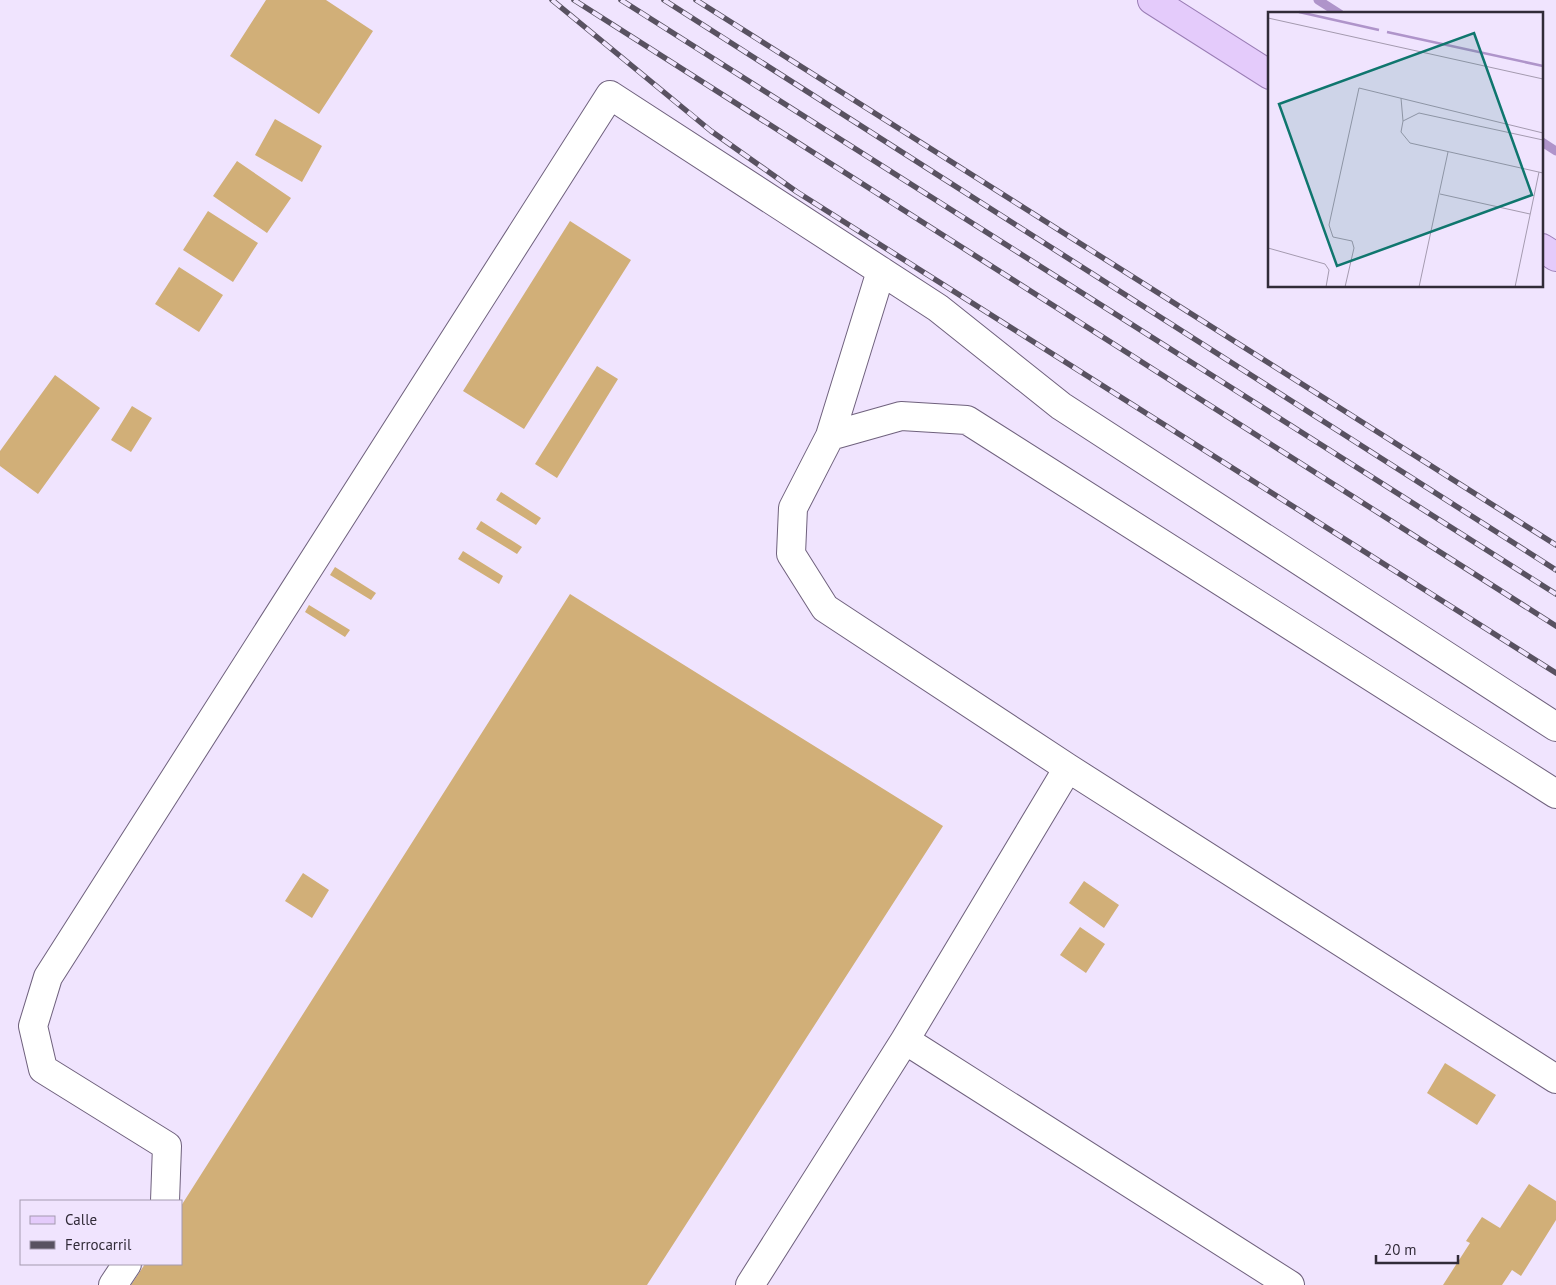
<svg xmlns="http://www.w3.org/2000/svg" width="1556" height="1285" font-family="'PT Sans',sans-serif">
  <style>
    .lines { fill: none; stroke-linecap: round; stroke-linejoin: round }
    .stream { stroke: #af94ca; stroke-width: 9 }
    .building { fill: #d1af78 }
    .minor-casing { stroke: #6f617d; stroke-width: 30 }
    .major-casing { stroke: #9a7db5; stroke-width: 30 }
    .minor { stroke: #fff; stroke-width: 28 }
    .major { stroke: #e4cbfb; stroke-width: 28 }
    .rail-casing { stroke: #595261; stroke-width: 5.5 }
    .rail { stroke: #f0e4fe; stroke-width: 4; stroke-dasharray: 11; stroke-linecap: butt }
    .inset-river { fill: none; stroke: #af94ca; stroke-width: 2.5 }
    .inset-road { fill: none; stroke: #a49aaf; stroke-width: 1 }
    .view { fill: #0f766e; fill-opacity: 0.15; stroke: #0f766e; stroke-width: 2.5 }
    .inset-edge { fill: none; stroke: #312b38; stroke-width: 2.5 }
  </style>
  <rect width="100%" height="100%" fill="#f0e4fe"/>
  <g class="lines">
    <path class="stream" d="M 1318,0 L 1340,14
      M 1542,142 L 1556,151"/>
  </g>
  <path class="building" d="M 266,0 L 326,0 L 373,31 L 319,114 L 230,56 Z
    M 275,119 L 322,146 L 302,182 L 255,155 Z
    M 237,161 L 291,198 L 267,233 L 213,196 Z
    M 208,211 L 258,243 L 233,282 L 183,250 Z
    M 570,221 L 631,260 L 524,429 L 463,391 Z
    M 179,267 L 223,295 L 199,332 L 155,304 Z
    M 597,366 L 618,379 L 557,478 L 535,464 Z
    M 55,375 L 100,408 L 38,494 L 0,466 L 0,451 Z
    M 132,406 L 152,418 L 131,452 L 111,440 Z
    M 501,492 L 541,518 L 536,525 L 496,500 Z
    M 481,521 L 522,547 L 517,554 L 476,529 Z
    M 463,551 L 503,576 L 499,584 L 458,559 Z
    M 335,567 L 376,593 L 371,600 L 330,575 Z
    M 570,594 L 943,826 L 647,1285 L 131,1285 L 145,1264 L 181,1264 L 181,1206 Z
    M 309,605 L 350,630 L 345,637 L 305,612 Z
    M 303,873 L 329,890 L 312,918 L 285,901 Z
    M 1084,881 L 1119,905 L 1104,928 L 1069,903 Z
    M 1080,927 L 1105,944 L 1086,973 L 1060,955 Z
    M 1445,1063 L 1496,1095 L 1477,1125 L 1427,1093 Z
    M 1529,1184 L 1556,1201 L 1556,1220 L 1521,1276 L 1512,1270 L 1502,1285 L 1443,1285 L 1470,1243 L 1466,1241 L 1482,1217 L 1500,1228 Z"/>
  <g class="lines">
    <defs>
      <path id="minor" d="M 830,436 L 881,271
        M 1556,794 L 967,420 L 901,416 L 830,436 L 793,508 L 791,554 L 825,608 L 1068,768 L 1556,1079
        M 905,1040 L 1290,1285
        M 165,1201 L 167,1146 L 43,1069 L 33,1026 L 48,977 L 610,95 L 938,308 L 1061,406 L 1556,727
        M 113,1285 L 127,1264
        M 750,1285 L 905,1040 L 1068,768"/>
      <path id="major" d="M 1152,0 L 1270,75
        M 1542,248 L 1556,257"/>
    </defs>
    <use href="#minor" class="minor-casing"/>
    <use href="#major" class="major-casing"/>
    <use href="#minor" class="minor"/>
    <use href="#major" class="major"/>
    <defs>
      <path id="rail" d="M 552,0 L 711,131 L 797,192 L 1556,673
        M 574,0 L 1556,626
        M 621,0 L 1556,594
        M 664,0 L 1556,570
        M 696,0 L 1556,545"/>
    </defs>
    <use href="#rail" class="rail-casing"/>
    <use href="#rail" class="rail"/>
  </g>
  <g transform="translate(1268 12)">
    <rect width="275" height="275" fill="#f0e4fe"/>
    <path class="inset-river" d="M 31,0 L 111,18M 119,20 L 275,54"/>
    <path class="inset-road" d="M 0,6 L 275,67M 133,86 L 135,109M 275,128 L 151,101 L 135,109 L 133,120 L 142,131 L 275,161M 172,182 L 262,202M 0,236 L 57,252 L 61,258 L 58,275M 77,275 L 86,236 L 84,229 L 65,225 L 61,213 L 91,76 L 275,121M 151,275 L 180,140M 247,275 L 271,160"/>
    <path class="view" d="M 206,21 L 264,183 L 69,254 L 11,92 Z"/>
    <rect width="275" height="275" class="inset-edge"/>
  </g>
  <rect x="20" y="1200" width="162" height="65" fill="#f0e4fe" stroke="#a49aaf"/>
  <rect x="30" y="1216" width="25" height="8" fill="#e4cbfb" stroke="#a49aaf"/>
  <text x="65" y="1225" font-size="15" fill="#312b38">Calle</text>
  <rect x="30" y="1241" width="25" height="8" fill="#595261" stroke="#a49aaf"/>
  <text x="65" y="1250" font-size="15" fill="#312b38">Ferrocarril</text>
  <path d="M1376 1255v8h82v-8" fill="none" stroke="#312b38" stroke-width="2.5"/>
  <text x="1384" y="1255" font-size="15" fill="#312b38" stroke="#f0e4fe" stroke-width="4" paint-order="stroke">20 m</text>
</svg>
